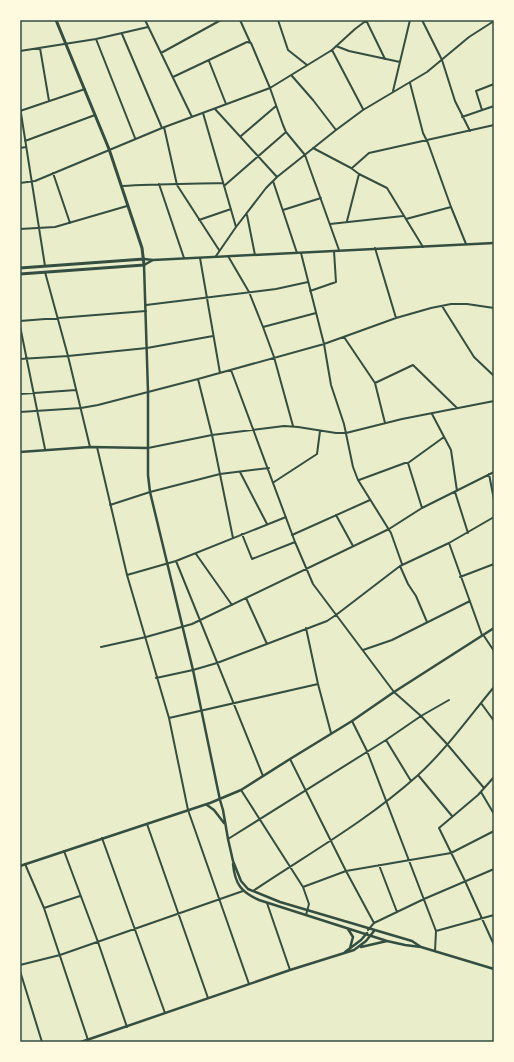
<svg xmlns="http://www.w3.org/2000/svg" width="514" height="1062" font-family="Roboto,sans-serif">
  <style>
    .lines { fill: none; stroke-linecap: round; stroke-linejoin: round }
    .minor { stroke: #344e41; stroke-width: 2 }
    .tertiary { stroke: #344e41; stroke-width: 2.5 }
    .secondary { stroke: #344e41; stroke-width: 3 }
    .neatline { fill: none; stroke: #344e41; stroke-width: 1.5 }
  </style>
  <rect width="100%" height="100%" fill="#e9edc9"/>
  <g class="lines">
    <path class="minor" d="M 145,20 L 192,117
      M 240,20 L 250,42
      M 278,20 L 288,50 L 307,65
      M 366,20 L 385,59
      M 422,20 L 442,60 L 455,101 L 470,131
      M 122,34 L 162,128
      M 96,39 L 135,138
      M 336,46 L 349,51 L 400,62
      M 40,48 L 49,101
      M 332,50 L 363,109
      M 20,51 L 96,39 L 148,27
      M 161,53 L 221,20
      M 209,61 L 226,104
      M 292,76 L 313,100 L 336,130
      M 173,77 L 247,42 L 251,43 L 270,88 L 283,125 L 286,132 L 305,155 L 339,250
      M 410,83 L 423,133 L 428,143 L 451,207 L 466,244
      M 393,91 L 410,20
      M 20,107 L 45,266
      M 215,109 L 277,177
      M 482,110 L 476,91 L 494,84
      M 20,111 L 85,89
      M 203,113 L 236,227
      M 462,117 L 494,106
      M 164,127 L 177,185 L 219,250
      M 241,136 L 276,106
      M 25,141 L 95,115
      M 20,148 L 26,147
      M 313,148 L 351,168 L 359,174 L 387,188 L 423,247
      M 352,168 L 369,153 L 494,125
      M 53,173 L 70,223
      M 273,181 L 297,253
      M 20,183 L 35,181 L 162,128 L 270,88 L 332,50 L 355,29 L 367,20
      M 159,184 L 184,258
      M 122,186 C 156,184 189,184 223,183
      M 224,186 L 286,132
      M 283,210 L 321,198
      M 247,215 L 255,255
      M 406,219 L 451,207
      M 199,220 L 231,209
      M 347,221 L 359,174
      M 330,224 L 403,216
      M 20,229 L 55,227 L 127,206
      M 375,248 L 396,318
      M 301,253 L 324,344 L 331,385 L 344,424 L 353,467 L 358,480 L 391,533 L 402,564
      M 216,256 L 236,227 L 266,188 L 277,177 L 336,130 L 363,110 L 427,72 L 469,37 L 494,21
      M 228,256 L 249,292 L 263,327 L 274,357 L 293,426
      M 200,258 L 220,373
      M 45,272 L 68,356 L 90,447
      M 310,291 L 336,282 L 334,251
      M 146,305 L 276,289 L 308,282
      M 442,306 L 474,357 L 494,376
      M 20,321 L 146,311
      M 20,326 L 45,449
      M 263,327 L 316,313
      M 344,337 L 375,383 L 385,423
      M 20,359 L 68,356 L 147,348 L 213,336
      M 231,370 L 295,542 L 313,584 L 394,692 L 421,716 L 447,744 L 484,788
      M 198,379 L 212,435 L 233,538
      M 375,383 L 413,365 L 457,408
      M 20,394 L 76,390
      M 20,412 L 81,408 L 98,405 L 198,379 L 324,344 L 396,318 L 431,308 L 451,304 L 467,304 L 494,308
      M 432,414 L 451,450 L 457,491
      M 97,447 L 127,575
      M 148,448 L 212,435 L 284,426 L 298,427 L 336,433 L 346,433 L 402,419 L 494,401
      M 408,463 L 422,508
      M 240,472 L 267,524
      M 489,474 L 494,500
      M 359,480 L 405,463 L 408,463 L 444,437
      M 274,482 L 317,454 L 320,431
      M 455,492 L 468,533
      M 110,505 L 150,492 L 220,474 L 269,468
      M 336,515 L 353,546
      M 242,534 L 252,559 L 295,542
      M 292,535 L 370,500
      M 449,543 L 482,635
      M 196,554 L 232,605
      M 176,561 L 263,776
      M 400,566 L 408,584 L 416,596 L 427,622
      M 460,577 L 494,564
      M 246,598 L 267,644
      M 306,628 L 318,684 L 331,733
      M 484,636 L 494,651
      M 101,647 L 146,637 L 192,624 L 389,529 L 422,508 L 494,472
      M 363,650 L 392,640 L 470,601
      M 156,678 L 193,670 L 217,663 L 327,621 L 336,615 L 400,566 L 449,543 L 494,517
      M 481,703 L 494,721
      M 169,718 L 318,684
      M 352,721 L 367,751 L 436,931 L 435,951
      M 386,740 L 411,781
      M 290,759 L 346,871 L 374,923
      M 418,775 L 452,816
      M 494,777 L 478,795 L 439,828 L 465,881 L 494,945
      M 241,790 L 303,887 L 309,904 L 306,915
      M 481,792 L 494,814
      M 147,824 L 208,998
      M 102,838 L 165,1013
      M 228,839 L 386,740 L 421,716 L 449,700
      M 64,851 L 98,942 L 127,1027
      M 25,864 L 44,908 L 88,1040
      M 379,865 L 397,912
      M 303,887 L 346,871 L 451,853 L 494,831
      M 253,891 C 308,854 367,821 417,776 C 446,750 469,717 494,687
      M 267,903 L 290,970
      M 44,908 L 80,896
      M 368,930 L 374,923 L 424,899 L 494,869
      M 436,931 L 494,915
      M 20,965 L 60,955 L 243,891
      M 20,971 L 42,1042
      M 249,984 L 188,810 L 169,718 L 127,575 L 176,561 L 286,517"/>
    <path class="tertiary" d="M 144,259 L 153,260 L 494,243
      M 153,260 L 144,265 L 148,392 L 148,475 L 150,492 L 193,670 L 220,800 L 223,810 L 228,839 L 233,861 L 241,881 L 248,889 L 280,902 L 412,941 L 421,947 L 494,969
      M 20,452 L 90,447 L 148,448
      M 207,805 L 214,810 L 224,823
      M 233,864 C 235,884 241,892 259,900 L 387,941 L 405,945 L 421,947
      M 20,866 L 210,803 L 241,790 L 290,759 L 352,721 L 394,692 L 494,628
      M 348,929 L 353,937 L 350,948
      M 361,947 L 387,941
      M 345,952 L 361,940 L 367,933
      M 81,1042 L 290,970 L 354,950 L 366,941 L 374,931"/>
    <path class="secondary" d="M 20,268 L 144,259
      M 20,274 L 144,265 L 142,248 L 109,149 L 56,20"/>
  </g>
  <rect width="514" height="1062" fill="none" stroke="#fefae0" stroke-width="42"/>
  <rect x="21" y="21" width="472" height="1020" class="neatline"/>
</svg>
